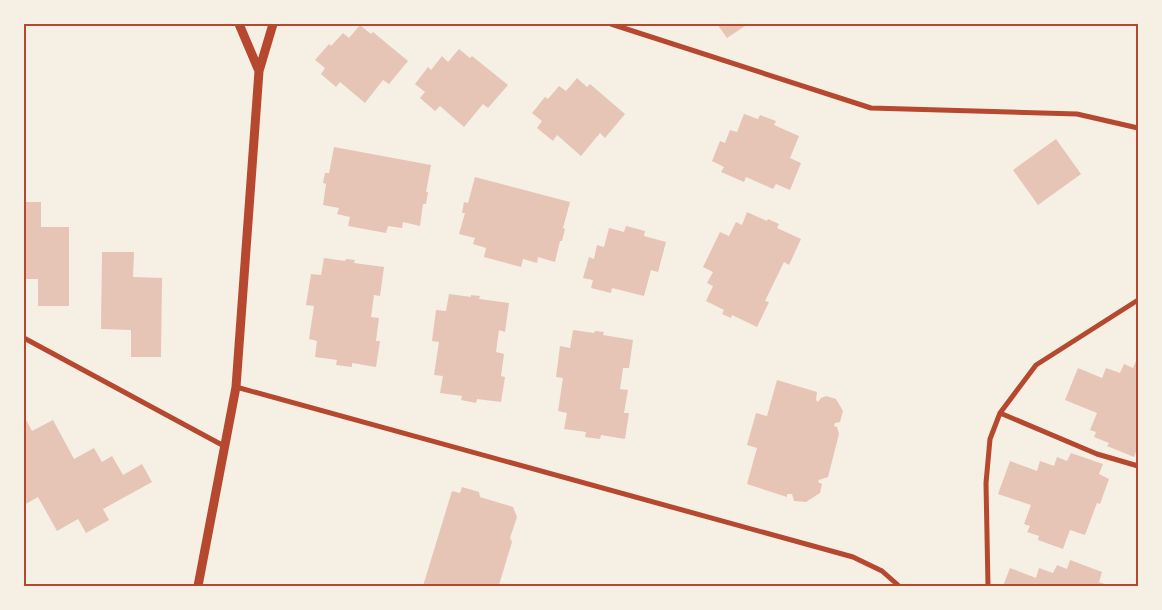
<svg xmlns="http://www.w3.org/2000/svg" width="1162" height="610" font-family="'Source Sans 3',sans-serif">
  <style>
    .building { fill: #e6c5b7 }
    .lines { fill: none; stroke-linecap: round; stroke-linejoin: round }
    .minor { stroke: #b5482f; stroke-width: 5 }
    .tertiary { stroke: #b5482f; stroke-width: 9 }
    .neatline { fill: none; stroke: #b5482f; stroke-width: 2 }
  </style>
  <rect width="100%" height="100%" fill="#f6efe4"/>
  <path class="building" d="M 717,24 L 748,24 L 727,38 Z
    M 360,25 L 371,34 L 373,32 L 408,61 L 389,84 L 383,80 L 365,103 L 340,82 L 336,87 L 321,74 L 325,68 L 315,60 L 329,44 L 331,46 L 343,33 L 349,38 Z
    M 459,49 L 470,58 L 472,56 L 508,85 L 488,108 L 483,104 L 464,127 L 440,106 L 435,111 L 420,98 L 425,92 L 415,84 L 428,67 L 431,70 L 442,56 L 448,62 Z
    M 577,78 L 587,87 L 590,84 L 625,114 L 605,138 L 600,133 L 581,156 L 557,135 L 553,141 L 537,128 L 542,121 L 532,113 L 545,97 L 548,99 L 559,86 L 566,91 Z
    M 744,114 L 758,119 L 760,115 L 776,121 L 774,125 L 799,136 L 790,158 L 801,163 L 790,190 L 776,184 L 773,189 L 746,177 L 744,182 L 721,172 L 724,167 L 712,161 L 720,141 L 725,143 L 730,130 L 737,132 Z
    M 1056,139 L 1081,174 L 1038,205 L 1013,170 Z
    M 334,147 L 431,165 L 426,192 L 428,192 L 426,204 L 423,204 L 420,226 L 403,222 L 402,228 L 388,226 L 386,233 L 348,226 L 350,217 L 337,214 L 339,208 L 323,205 L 326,184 L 323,183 L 325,173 L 329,173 Z
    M 475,177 L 570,202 L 563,228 L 565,229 L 562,241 L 560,241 L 555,262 L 538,257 L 537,263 L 523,259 L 521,267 L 484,257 L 486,248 L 473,244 L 475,238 L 459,234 L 465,213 L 462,213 L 464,202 L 468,203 Z
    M 24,202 L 41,202 L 41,227 L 69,227 L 69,306 L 38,306 L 38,279 L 24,279 Z
    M 747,212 L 767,221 L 768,219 L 779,224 L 777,228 L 801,239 L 789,265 L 784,262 L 765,301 L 769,302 L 757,327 L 732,315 L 731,318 L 722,314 L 724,310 L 706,301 L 713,286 L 707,283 L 713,272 L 703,267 L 720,232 L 729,236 L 736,222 L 742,225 Z
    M 626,226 L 645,231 L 644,236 L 666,242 L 658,272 L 651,270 L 644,296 L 612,288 L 611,293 L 591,288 L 593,280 L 583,278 L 589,257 L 594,259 L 597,245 L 604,247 L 609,228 L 624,232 Z
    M 102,252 L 134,252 L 133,277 L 162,278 L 161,357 L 131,357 L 131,330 L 101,329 Z
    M 324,258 L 345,261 L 346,259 L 355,260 L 354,263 L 384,267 L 380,296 L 374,295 L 371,317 L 379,318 L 376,341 L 380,341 L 376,367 L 352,363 L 352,367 L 336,365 L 337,360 L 315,357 L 317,341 L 309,339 L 314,306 L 306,305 L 311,274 L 321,275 Z
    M 449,294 L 471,297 L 471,295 L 480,296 L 479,299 L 509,303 L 505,332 L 499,330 L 496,352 L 504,354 L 501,376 L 505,377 L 501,402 L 477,399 L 476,403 L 461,400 L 462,396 L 440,393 L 443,376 L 434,375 L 439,342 L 432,341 L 436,310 L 446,311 Z
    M 573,330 L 594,333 L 595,331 L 604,332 L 603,335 L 633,340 L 629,368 L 623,368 L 620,389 L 628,390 L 624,413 L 629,413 L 625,439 L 601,435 L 600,439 L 585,437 L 586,432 L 564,429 L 567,413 L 558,411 L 563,378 L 556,377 L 560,346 L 570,348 Z
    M 1138,356 L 1138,446 L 1134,457 L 1107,446 L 1109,443 L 1094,437 L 1096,432 L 1090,430 L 1097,413 L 1065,400 L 1078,368 L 1102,378 L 1106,368 L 1120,373 L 1124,364 L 1133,368 Z
    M 777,380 L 817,392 L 816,400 L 818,402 L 821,398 L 826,396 L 836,399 L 843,411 L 840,422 L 835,423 L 834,426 L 837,427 L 839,434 L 828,477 L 819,480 L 818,482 L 822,484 L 820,493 L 806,502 L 794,501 L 792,494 L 787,494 L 787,497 L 747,484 L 757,448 L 747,445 L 756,413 L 767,416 Z
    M 24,416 L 32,431 L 53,420 L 74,459 L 94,448 L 102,462 L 112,456 L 123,475 L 142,464 L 152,482 L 103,509 L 109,520 L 86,533 L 78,519 L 57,531 L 38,497 L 24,505 Z
    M 1071,453 L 1103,464 L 1099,474 L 1109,479 L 1100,504 L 1097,503 L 1085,535 L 1070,530 L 1063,549 L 1038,540 L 1039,536 L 1027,532 L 1030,526 L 1024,524 L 1031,505 L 998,494 L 1010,461 L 1037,471 L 1040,461 L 1054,466 L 1057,457 L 1067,461 Z
    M 462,487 L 479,492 L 480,497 L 513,507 L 517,517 L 510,538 L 512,542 L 499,585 L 492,586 L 423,586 L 452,491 L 460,493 Z
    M 1070,560 L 1102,572 L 1099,582 L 1110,586 L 1003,586 L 1010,568 L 1036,578 L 1039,568 L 1053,573 L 1057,565 L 1067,569 Z"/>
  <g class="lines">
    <path class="minor" d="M 611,24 L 871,108 L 1077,114 L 1138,128
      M 24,338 L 224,446
      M 236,387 L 853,557 L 882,571 L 899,586
      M 1000,413 L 1097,454 L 1138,466
      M 988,586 L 986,483 L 990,439 L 1000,413 L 1036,365 L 1138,300"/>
    <path class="tertiary" d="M 239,24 L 259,71
      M 198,586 L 236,387 L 259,71 L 273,24"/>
  </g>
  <rect width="1162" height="610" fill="none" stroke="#f6efe4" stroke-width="50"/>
  <rect x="25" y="25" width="1112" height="560" class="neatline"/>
</svg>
